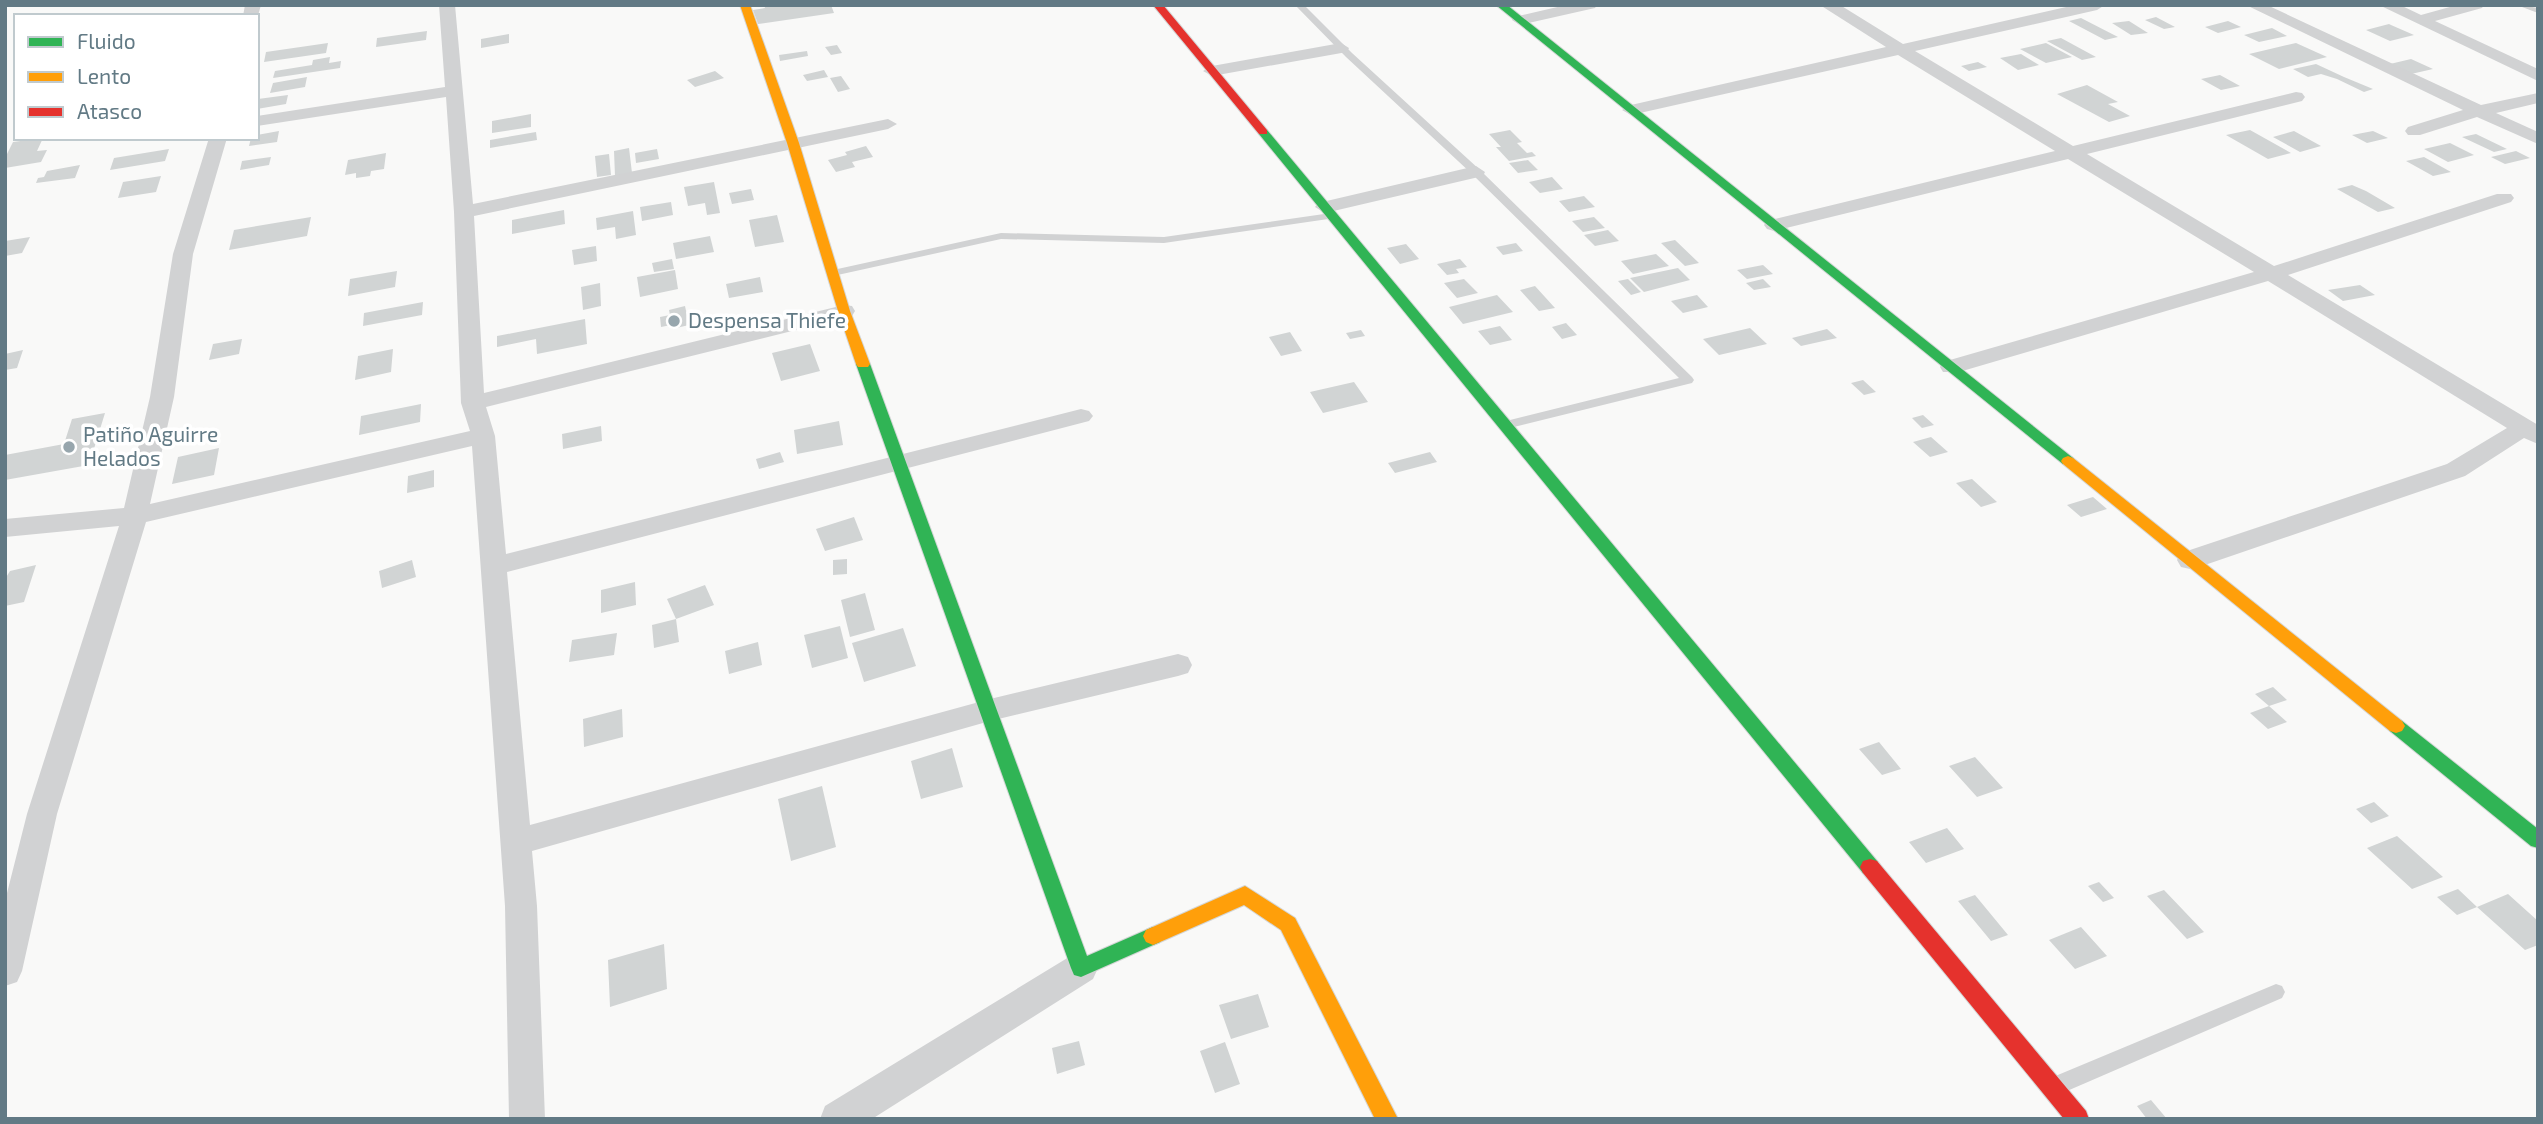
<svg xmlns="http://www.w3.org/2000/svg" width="2543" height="1124" font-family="'Exo 2',sans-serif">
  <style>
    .building { fill: #d1d4d4 }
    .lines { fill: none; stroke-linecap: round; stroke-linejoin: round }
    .fast-casing { stroke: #d4d6d6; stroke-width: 2 }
    .slow-casing { stroke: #d4d6d6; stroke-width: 2 }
    .jam-casing { stroke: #d4d6d6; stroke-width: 2 }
    .lane { fill: #d1d2d3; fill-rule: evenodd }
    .street { fill: #d1d2d3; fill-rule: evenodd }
    .fast { fill: #30b455; fill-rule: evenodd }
    .slow { fill: #ff9f0a; fill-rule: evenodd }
    .jam { fill: #e5322d; fill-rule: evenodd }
    .poi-dot { fill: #97a6ad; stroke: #fff; stroke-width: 2.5 }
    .labels { text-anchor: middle; stroke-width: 7; stroke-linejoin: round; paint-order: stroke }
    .poi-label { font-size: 21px; fill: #627a85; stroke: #fff; text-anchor: start }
  </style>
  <rect width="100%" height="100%" fill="#f9f9f8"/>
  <path class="building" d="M 764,5 L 831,5 L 834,13 L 758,24 L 753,10 L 765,8 Z
    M 2156,17 L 2175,27 L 2164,29 L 2145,20 Z
    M 2081,18 L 2118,37 L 2105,40 L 2069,21 Z
    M 2129,21 L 2148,33 L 2131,35 L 2112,23 Z
    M 2228,21 L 2241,27 L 2218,33 L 2205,27 Z
    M 2389,24 L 2391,25 L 2414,35 L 2390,41 L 2366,30 Z
    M 2272,28 L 2287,36 L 2259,42 L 2244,35 Z
    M 427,31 L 426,40 L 376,47 L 377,38 Z
    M 509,34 L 509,43 L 481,48 L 481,39 Z
    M 2061,38 L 2096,57 L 2082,60 L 2047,41 Z
    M 328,43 L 326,53 L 264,62 L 266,52 Z
    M 2046,43 L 2072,57 L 2046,63 L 2020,49 Z
    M 2296,43 L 2327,57 L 2279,69 L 2249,54 Z
    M 837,45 L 842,53 L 831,55 L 825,47 Z
    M 807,51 L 808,56 L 780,61 L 779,55 Z
    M 2021,54 L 2039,65 L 2018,70 L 2000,58 Z
    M 330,57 L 329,63 L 341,61 L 340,68 L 273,78 L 275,71 L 312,65 L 313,60 Z
    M 2411,59 L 2433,69 L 2411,74 L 2390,64 Z
    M 1978,62 L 1987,67 L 1969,71 L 1961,66 Z
    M 2316,64 L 2344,77 L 2373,89 L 2364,92 L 2337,79 L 2321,74 L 2308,77 L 2293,69 Z
    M 824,70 L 828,77 L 807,81 L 803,75 Z
    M 715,71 L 724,78 L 695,87 L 687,80 Z
    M 2220,75 L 2240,86 L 2221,90 L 2201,79 Z
    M 841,76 L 850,89 L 838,92 L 830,78 Z
    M 307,77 L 305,87 L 270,93 L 273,83 Z
    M 2087,85 L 2118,102 L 2108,104 L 2130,116 L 2109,122 L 2057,94 Z
    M 288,95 L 286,104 L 257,109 L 258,99 Z
    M 531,114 L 531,127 L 492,133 L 492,121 Z
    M 1510,130 L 1522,142 L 1517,143 L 1527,153 L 1532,152 L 1536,156 L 1509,161 L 1496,147 L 1501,147 L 1489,134 Z
    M 2250,130 L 2291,153 L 2268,159 L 2226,135 Z
    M 279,131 L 277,142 L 249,146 L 251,138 L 257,138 L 257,135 Z
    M 2294,131 L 2321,146 L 2300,152 L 2273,137 Z
    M 2373,131 L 2388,138 L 2367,143 L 2352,135 Z
    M 536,132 L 537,140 L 490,148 L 490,140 Z
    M 2476,134 L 2507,149 L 2494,152 L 2462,137 Z
    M 43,138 L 37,151 L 47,150 L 41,162 L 5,168 L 5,158 L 13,142 Z
    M 2450,143 L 2474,155 L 2448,162 L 2424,149 Z
    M 866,146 L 873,157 L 852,162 L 855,167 L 836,172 L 828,160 L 847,155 L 845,152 Z
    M 629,148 L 632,173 L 615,176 L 614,151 Z
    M 169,149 L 165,161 L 110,170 L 114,158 Z
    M 657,149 L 659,159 L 636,163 L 635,153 Z
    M 2516,151 L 2530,158 L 2505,164 L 2491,157 Z
    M 386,153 L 384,169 L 371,171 L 370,176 L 356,178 L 356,173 L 345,175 L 348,160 Z
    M 609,154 L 611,175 L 597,177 L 595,156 Z
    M 271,157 L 269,165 L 240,170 L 242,161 Z
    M 2424,157 L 2451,172 L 2433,176 L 2406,161 Z
    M 1528,160 L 1538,170 L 1518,173 L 1509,163 Z
    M 80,165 L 75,178 L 36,183 L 38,178 L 44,177 L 47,171 Z
    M 161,176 L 156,192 L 118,198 L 123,182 Z
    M 1552,177 L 1563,189 L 1540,193 L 1529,182 Z
    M 714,182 L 720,213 L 707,215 L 705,203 L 688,206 L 684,187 Z
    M 2352,185 L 2366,191 L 2395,208 L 2378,212 L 2337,189 Z
    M 751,189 L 754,200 L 732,204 L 729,193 Z
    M 1584,196 L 1595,207 L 1569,212 L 1559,201 Z
    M 671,202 L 673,215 L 642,221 L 640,207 Z
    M 564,210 L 565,224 L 512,234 L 512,220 Z
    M 633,211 L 636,235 L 616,239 L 615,227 L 597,230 L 596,218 Z
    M 777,215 L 784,242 L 755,247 L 749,220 Z
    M 311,217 L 307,236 L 229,250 L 234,230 Z
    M 1594,217 L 1605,228 L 1583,232 L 1572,221 Z
    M 1608,230 L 1619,241 L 1595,246 L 1584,235 Z
    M 710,236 L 714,252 L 676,259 L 673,243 Z
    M 30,237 L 22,253 L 5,256 L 5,241 Z
    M 1675,240 L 1699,263 L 1685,266 L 1661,243 Z
    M 1516,243 L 1523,251 L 1503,255 L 1496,247 Z
    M 1406,244 L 1419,259 L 1400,264 L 1387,248 Z
    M 596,246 L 597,261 L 574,265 L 572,250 Z
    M 1656,254 L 1669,266 L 1633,274 L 1621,261 Z
    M 672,259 L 674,269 L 654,272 L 652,263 Z
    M 1460,259 L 1467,267 L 1456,269 L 1459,273 L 1447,275 L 1437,264 Z
    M 1763,265 L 1773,274 L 1747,279 L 1737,270 Z
    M 1678,268 L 1690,280 L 1644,292 L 1630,278 Z
    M 675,270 L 678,289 L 640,297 L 637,277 Z
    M 397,271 L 395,287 L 348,296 L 350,279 Z
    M 760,277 L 763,292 L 729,298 L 726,284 Z
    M 1464,279 L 1478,293 L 1457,298 L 1444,283 Z
    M 1628,279 L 1641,292 L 1631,295 L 1618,281 Z
    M 1763,279 L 1771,287 L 1754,290 L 1746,283 Z
    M 600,283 L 601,306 L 583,310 L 581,287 Z
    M 2360,285 L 2375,295 L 2343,301 L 2328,290 Z
    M 1535,286 L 1555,308 L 1539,311 L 1520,290 Z
    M 1497,295 L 1513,312 L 1463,324 L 1449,307 Z
    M 1697,295 L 1708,307 L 1683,313 L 1671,301 Z
    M 423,302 L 422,315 L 363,326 L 364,313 Z
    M 685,306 L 689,325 L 672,329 L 671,325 L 661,327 L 660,317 L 670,315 L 669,310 Z
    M 585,319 L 587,344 L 537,354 L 536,339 L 497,347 L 497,336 Z
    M 1566,323 L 1577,335 L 1562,339 L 1552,327 Z
    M 1500,326 L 1512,340 L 1490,345 L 1478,331 Z
    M 1750,328 L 1767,344 L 1719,355 L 1703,339 Z
    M 1827,329 L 1837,338 L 1801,346 L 1792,338 Z
    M 1361,330 L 1365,336 L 1350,339 L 1346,333 Z
    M 1290,332 L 1302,351 L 1281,356 L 1269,337 Z
    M 242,339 L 239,354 L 209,360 L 213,344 Z
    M 810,344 L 820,371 L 781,381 L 772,353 Z
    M 393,349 L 391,372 L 355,380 L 358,356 Z
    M 23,350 L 17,368 L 5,370 L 5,354 Z
    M 1863,380 L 1876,392 L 1864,395 L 1851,383 Z
    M 1354,382 L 1368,402 L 1323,413 L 1310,392 Z
    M 421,404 L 420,422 L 359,435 L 361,416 Z
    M 105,413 L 89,465 L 5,480 L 5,455 L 64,444 L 72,419 Z
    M 1923,415 L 1934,425 L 1922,428 L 1912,418 Z
    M 839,421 L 843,445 L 797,454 L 794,430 Z
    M 601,426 L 602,441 L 563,449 L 562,434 Z
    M 1931,437 L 1948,452 L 1930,457 L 1913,442 Z
    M 219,448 L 214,475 L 172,484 L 178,457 Z
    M 780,452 L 784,462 L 759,469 L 756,459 Z
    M 1430,452 L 1437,462 L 1395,473 L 1388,463 Z
    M 434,470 L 434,487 L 407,493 L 408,476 Z
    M 1972,479 L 1997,502 L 1981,507 L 1956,483 Z
    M 2093,497 L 2107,509 L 2081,517 L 2067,505 Z
    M 854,517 L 863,540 L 825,551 L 816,529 Z
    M 847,559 L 847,574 L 833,575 L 833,560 Z
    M 412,560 L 416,577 L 382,588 L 379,571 Z
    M 36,565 L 24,602 L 5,606 L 5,579 L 10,571 Z
    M 635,582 L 636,605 L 601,613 L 601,590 Z
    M 705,585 L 714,605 L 676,619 L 667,599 Z
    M 865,593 L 875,630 L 850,637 L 841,600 Z
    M 676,619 L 679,642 L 654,648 L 652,625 Z
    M 840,626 L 848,658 L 812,668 L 804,635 Z
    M 903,628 L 916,666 L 864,682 L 852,643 Z
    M 617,633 L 614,655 L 569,662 L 572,640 Z
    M 758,642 L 762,665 L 729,674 L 725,651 Z
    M 2273,687 L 2287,700 L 2269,706 L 2255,694 Z
    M 2269,706 L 2287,722 L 2268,729 L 2250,713 Z
    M 622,709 L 623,737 L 584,747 L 583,719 Z
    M 1879,742 L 1901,769 L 1882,775 L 1859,749 Z
    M 952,748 L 963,787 L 921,799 L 911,761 Z
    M 1975,757 L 2003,788 L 1977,797 L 1949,766 Z
    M 822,786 L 836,847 L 791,861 L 778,799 Z
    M 2374,802 L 2389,816 L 2371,823 L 2356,809 Z
    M 1947,828 L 1964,849 L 1926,863 L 1909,842 Z
    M 2397,836 L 2443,877 L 2412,889 L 2367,848 Z
    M 2099,882 L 2114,898 L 2103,902 L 2088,886 Z
    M 2458,889 L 2477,907 L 2508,894 L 2538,921 L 2538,945 L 2525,950 L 2477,907 L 2457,915 L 2437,897 Z
    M 2164,890 L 2204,932 L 2187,939 L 2147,896 Z
    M 1975,895 L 2008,935 L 1991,941 L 1958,901 Z
    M 2081,927 L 2107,956 L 2075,969 L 2049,940 Z
    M 664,944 L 667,989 L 610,1007 L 608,960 Z
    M 1258,994 L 1269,1027 L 1231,1039 L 1219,1005 Z
    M 1079,1041 L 1085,1065 L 1057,1074 L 1052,1048 Z
    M 1225,1042 L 1240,1084 L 1215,1093 L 1200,1051 Z
    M 2151,1100 L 2167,1119 L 2147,1119 L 2137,1106 Z"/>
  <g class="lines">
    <defs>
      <path id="fast" d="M 1496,5 L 1507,5 L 2073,458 L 2075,461 L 2073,464 L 2063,464 Z
        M 1259,130 L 1267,130 L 1877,861 L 1880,867 L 1877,873 L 1870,875 L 1863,873 L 1259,134 Z
        M 863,360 L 870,364 L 1087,956 L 1153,927 L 1160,930 L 1163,936 L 1160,942 L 1081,977 L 1074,975 L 1071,968 L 856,364 Z
        M 2396,719 L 2402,721 L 2538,829 L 2538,848 L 2531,846 L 2390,731 L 2387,726 L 2390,721 Z"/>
      <path id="slow" d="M 740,5 L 750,5 L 799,143 L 850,311 L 870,364 L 868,367 L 858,367 L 856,364 L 838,311 L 787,143 Z
        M 2068,456 L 2073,458 L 2402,721 L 2405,726 L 2402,731 L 2396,733 L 2390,731 L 2063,464 L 2061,461 L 2063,458 Z
        M 1245,886 L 1295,918 L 1398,1119 L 1375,1119 L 1281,930 L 1244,905 L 1160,942 L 1153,945 L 1146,942 L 1143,936 L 1146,930 Z"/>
      <path id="jam" d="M 1153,5 L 1163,5 L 1267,130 L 1267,134 L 1259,134 Z
        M 1870,859 L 1877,861 L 2086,1111 L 2089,1119 L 2064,1119 L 1863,873 L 1860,867 L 1863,861 Z"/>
    </defs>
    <use href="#fast" class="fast-casing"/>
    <use href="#slow" class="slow-casing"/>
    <use href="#jam" class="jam-casing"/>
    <path class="lane" d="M 1295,5 L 1304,5 L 1352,53 L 1480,170 L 1692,377 L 1694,380 L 1692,383 L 1506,429 L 1502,428 L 1500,425 L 1502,422 L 1679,378 L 1472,174 L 1346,57 Z
      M 2521,5 L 2538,8 L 2538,13 L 2522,7 Z
      M 1331,213 L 1335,214 L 1335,218 L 1164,243 L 1001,239 L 833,276 L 827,273 L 833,270 L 1001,233 L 1164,237 Z
      M 2276,984 L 2282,986 L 2285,992 L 2282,998 L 2067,1091 L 2060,1093 L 2053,1091 L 2050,1084 L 2053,1077 Z"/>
    <path class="street" d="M 245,5 L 261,5 L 257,19 L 257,16 L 243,16 Z
      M 439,5 L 455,5 L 473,204 L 888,119 L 897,124 L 888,129 L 474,216 L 484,393 L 844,305 L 852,306 L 855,311 L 852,316 L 486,407 L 495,436 L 506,554 L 1081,409 L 1089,411 L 1093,416 L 1089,421 L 507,572 L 530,825 L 990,699 L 1178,654 L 1188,657 L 1192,665 L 1188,673 L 1178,676 L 990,721 L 532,851 L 537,906 L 545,1119 L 509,1119 L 505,906 L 472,446 L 146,522 L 57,814 L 22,971 L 17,982 L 5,986 L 5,901 L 27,814 L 119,526 L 5,537 L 5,519 L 124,508 L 150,397 L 173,254 L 209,138 L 227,138 L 193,254 L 174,397 L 150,504 L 470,431 L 461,403 L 454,212 L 446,97 L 257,126 L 257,116 L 445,87 Z
      M 1566,5 L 1597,5 L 1595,8 L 1520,25 L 1512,20 L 1514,17 Z
      M 1820,5 L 1840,5 L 1903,44 L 2075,5 L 2105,5 L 2097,10 L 1915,51 L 2073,146 L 2296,92 L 2302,93 L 2305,97 L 2302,101 L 2087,154 L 2274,266 L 2497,194 L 2511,194 L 2514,198 L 2511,202 L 2288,275 L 2538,425 L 2538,444 L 2524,438 L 2465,476 L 2199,567 L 2190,569 L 2181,567 L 2177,560 L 2181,553 L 2447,464 L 2507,428 L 2268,281 L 1959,372 L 1943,372 L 1940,367 L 1943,362 L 2254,272 L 2068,159 L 1774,231 L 1767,229 L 1764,225 L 1767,221 L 2055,151 L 1898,55 L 1631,115 L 1622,110 L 1631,105 L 1886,47 Z
      M 2246,5 L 2267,5 L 2481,105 L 2538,93 L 2538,103 L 2496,113 L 2538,132 L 2538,144 L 2477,117 L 2420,135 L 2408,135 L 2405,131 L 2408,127 L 2463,110 Z
      M 2379,5 L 2400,5 L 2421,15 L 2457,5 L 2484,5 L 2482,8 L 2435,21 L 2538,69 L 2538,81 Z
      M 1341,43 L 1349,48 L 1347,52 L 1212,76 L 1203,71 L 1212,66 Z
      M 1476,166 L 1485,172 L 1483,176 L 1325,213 L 1315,207 L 1318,203 Z
      M 1081,953 L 1093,957 L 1098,968 L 1093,979 L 872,1119 L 820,1119 L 825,1106 L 1069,957 Z"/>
    <use href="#fast" class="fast"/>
    <use href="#slow" class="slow"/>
    <use href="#jam" class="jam"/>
  </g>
  <g class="poi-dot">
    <circle cx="674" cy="321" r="7"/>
    <circle cx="69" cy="447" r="7"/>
  </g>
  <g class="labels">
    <g class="poi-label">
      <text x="688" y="328">Despensa Thiefe</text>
      <text x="83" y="442">Patiño Aguirre<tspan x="83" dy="24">Helados</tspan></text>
    </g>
  </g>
  <rect width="2543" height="1124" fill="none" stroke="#627a85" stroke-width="14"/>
  <rect x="14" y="14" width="245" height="126" fill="#ffffff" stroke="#c0cace" stroke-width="2"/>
  <rect x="28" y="37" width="35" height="10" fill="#30b455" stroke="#c0cace" stroke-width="2"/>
  <text x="77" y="49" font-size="21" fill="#627a85">Fluido</text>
  <rect x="28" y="72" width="35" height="10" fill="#ff9f0a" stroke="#c0cace" stroke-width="2"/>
  <text x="77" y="84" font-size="21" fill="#627a85">Lento</text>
  <rect x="28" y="107" width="35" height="10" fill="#e5322d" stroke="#c0cace" stroke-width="2"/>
  <text x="77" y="119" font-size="21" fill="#627a85">Atasco</text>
</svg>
